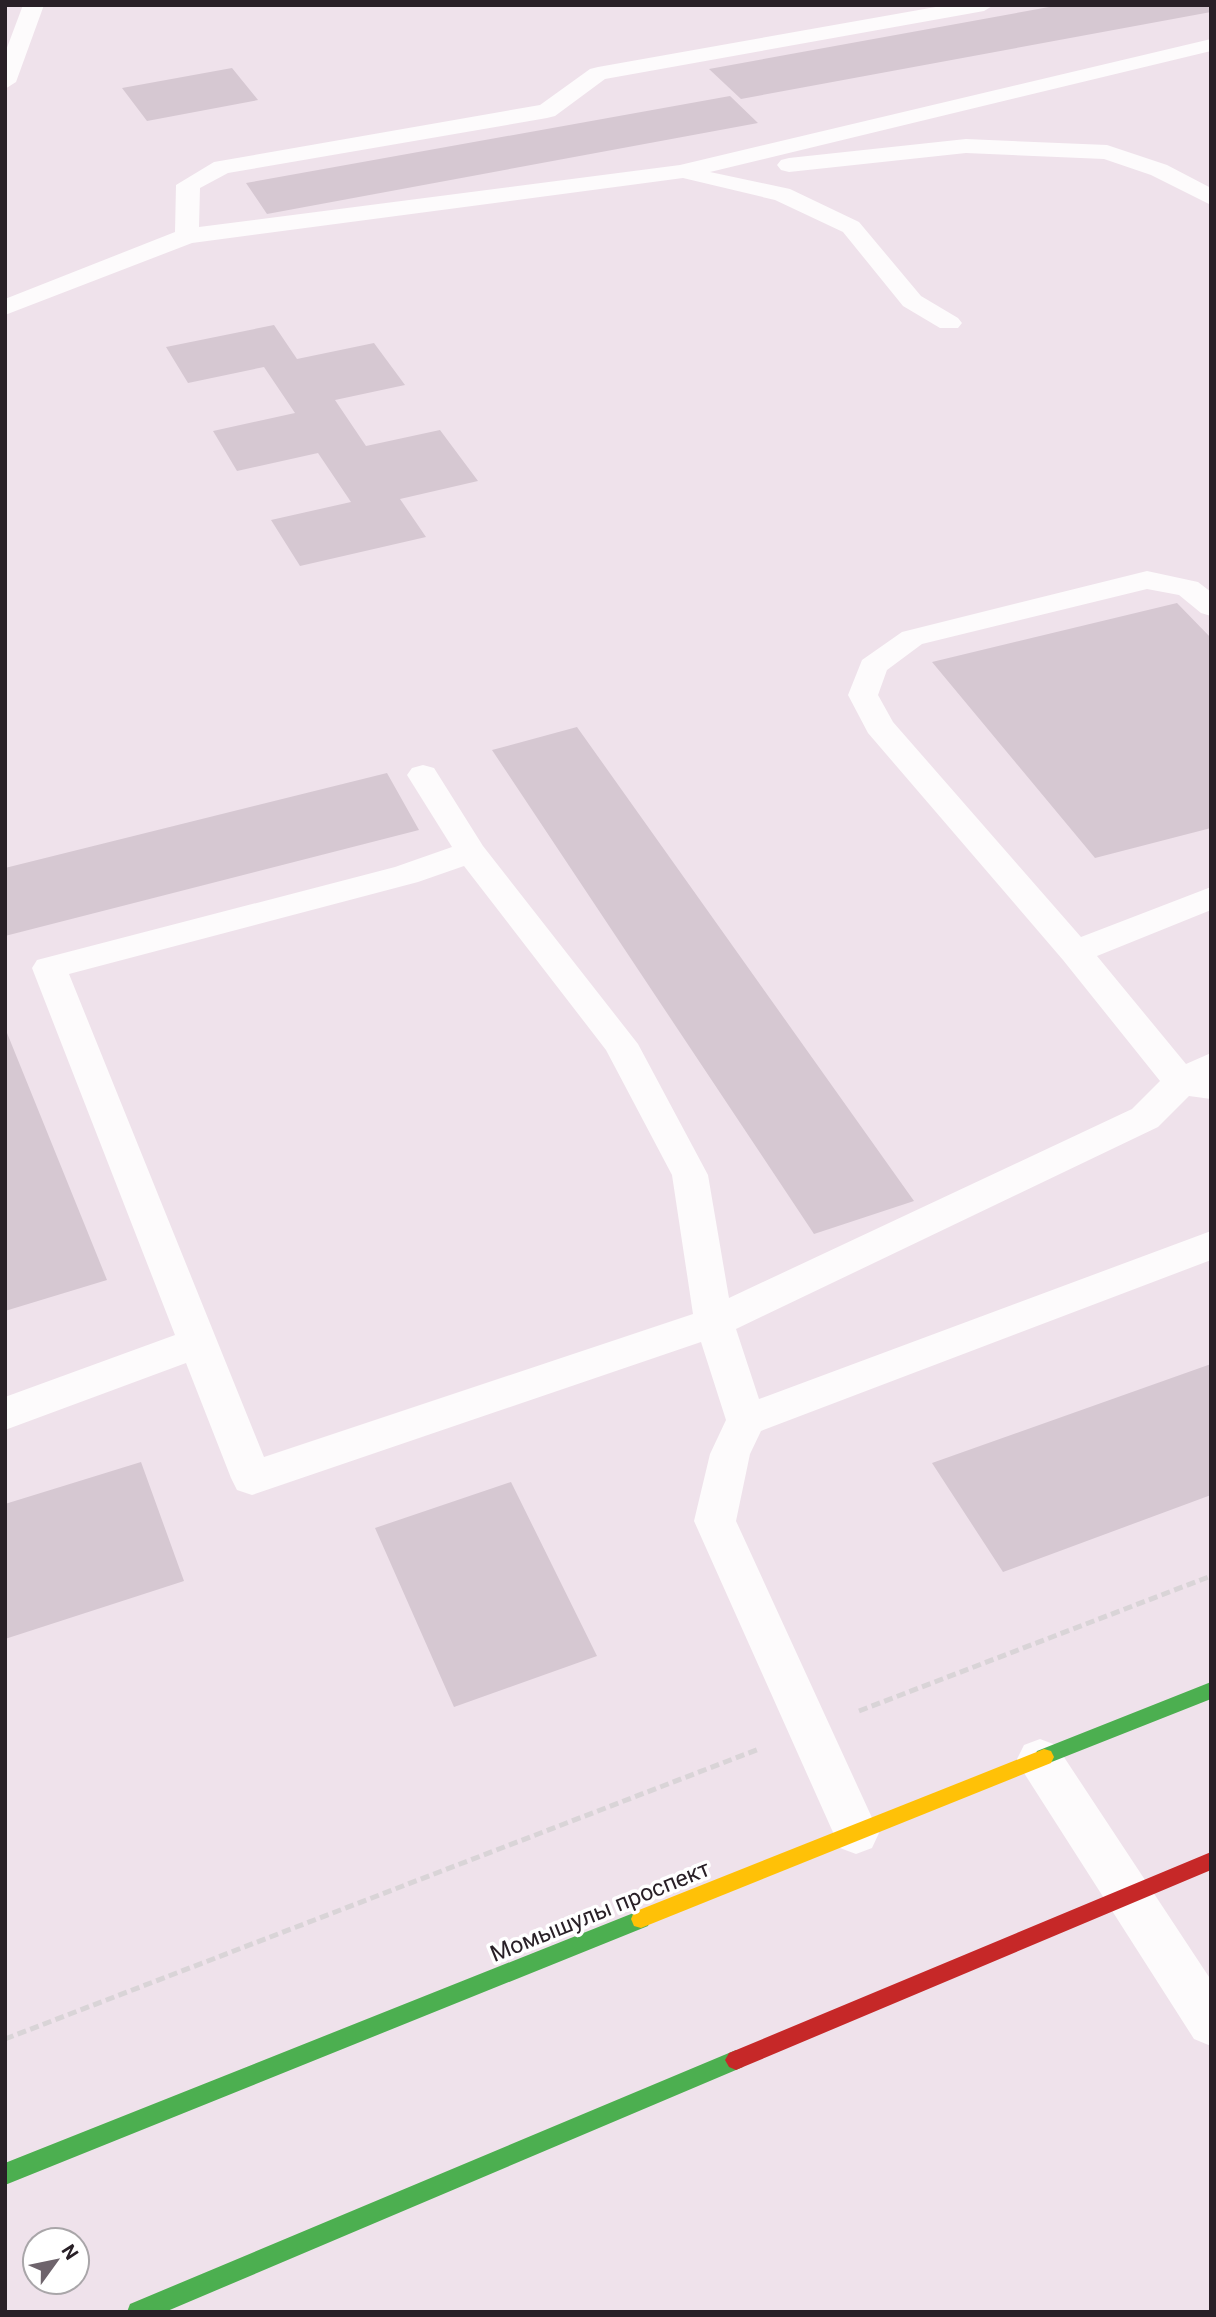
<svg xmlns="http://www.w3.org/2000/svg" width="1216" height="2317" font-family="Roboto,sans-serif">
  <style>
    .building { fill: #d6c8d2 }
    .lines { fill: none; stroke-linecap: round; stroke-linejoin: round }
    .path { stroke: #d9d4d7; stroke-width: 5; stroke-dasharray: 9 4.5; stroke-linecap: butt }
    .lane { fill: #fdfbfc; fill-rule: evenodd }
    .fast { fill: #4caf50; fill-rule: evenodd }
    .slow { fill: #ffc107; fill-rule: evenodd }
    .jam { fill: #c62828; fill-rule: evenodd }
    .labels { text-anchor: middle; stroke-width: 7; stroke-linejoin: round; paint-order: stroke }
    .near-street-label { font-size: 23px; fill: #292027; stroke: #fff }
  </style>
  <rect width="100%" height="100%" fill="#efe2eb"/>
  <path class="building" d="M 1060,5 L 1211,5 L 1211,12 L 741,99 L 709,69 Z
    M 232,68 L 258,100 L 147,121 L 122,88 Z
    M 730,96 L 758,123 L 267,214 L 246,183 Z
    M 274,325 L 297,359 L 374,343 L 405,385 L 335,400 L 366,446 L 440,430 L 478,481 L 400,499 L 426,537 L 300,566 L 271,520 L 351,502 L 318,453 L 237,471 L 213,431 L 295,413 L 264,367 L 188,383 L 166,347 Z
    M 1177,603 L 1211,638 L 1211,828 L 1095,858 L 932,662 Z
    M 577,727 L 914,1201 L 814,1234 L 492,750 Z
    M 387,773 L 419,830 L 5,936 L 5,868 Z
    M 5,1028 L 107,1280 L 5,1311 Z
    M 1211,1364 L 1211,1495 L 1003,1572 L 932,1463 Z
    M 141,1462 L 184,1581 L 5,1639 L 5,1504 Z
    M 511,1482 L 597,1656 L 454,1707 L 375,1528 Z"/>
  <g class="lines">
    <path class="path" d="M 859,1711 L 1211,1576
      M 5,2039 L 759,1749"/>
    <path class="lane" d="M 23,5 L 44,5 L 16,82 L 5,89 L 5,53 Z
      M 947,5 L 994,5 L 984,11 L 605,79 L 555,116 L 547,118 L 228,173 L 200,188 L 199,227 L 680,165 L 1211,39 L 1211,51 L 710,172 L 790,189 L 859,222 L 921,296 L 958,318 L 962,323 L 958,328 L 940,328 L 903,306 L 843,232 L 775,200 L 683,178 L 192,243 L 5,315 L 5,299 L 175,232 L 176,185 L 214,162 L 540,105 L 590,69 L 598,67 Z
      M 966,139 L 1107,145 L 1167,165 L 1211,188 L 1211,205 L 1151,175 L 1104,159 L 966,153 L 789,172 L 781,170 L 777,165 L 781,160 L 789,158 Z
      M 1147,571 L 1198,582 L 1211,592 L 1211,616 L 1201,613 L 1179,595 L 1147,589 L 922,644 L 887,670 L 878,695 L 893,722 L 1081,937 L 1211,887 L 1211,910 L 1097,956 L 1186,1064 L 1211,1053 L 1211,1099 L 1189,1096 L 1158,1127 L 736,1329 L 759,1399 L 1211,1231 L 1211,1260 L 761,1431 L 750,1454 L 736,1521 L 879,1833 L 872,1848 L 856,1854 L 840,1848 L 694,1521 L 710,1454 L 726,1420 L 701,1342 L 252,1495 L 237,1490 L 231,1478 L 186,1363 L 5,1430 L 5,1397 L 175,1335 L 32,968 L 37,960 L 395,867 L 452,847 L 407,775 L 412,768 L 423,765 L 434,768 L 483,846 L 638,1044 L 708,1175 L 729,1298 L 1132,1109 L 1160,1081 L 1063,960 L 868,733 L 848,695 L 862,660 L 902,632 ZM 464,866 L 606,1050 L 672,1175 L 693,1314 L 264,1457 L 69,974 L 418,882 Z
      M 1040,1739 L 1056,1745 L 1211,1980 L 1211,2046 L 1194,2039 L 1024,1773 L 1017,1759 L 1024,1745 Z"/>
    <path class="fast" d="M 1211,1682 L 1211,1699 L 1044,1765 L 1037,1763 L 1034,1757 L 1037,1751 Z
      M 641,1910 L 648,1912 L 651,1919 L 648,1926 L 5,2185 L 5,2163 Z
      M 736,2050 L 743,2053 L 747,2060 L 743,2067 L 165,2312 L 127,2312 L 130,2304 Z"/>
    <path class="slow" d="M 1044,1749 L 1051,1751 L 1054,1757 L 1051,1763 L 641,1928 L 634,1926 L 631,1919 L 634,1912 Z"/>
    <path class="jam" d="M 1211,1852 L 1211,1870 L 743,2067 L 736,2070 L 729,2067 L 725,2060 L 729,2053 Z"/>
  </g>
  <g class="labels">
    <g class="near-street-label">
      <text transform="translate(600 1911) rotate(-22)" y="8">Момышулы проспект</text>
    </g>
  </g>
  <rect width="1216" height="2317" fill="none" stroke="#292027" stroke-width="14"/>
  <g transform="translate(56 2261) rotate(57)"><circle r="33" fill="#ffffff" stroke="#a9a6a9" stroke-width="2"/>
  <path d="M0-5L12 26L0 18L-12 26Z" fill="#6e646c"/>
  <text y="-10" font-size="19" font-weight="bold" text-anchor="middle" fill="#292027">N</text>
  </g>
</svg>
